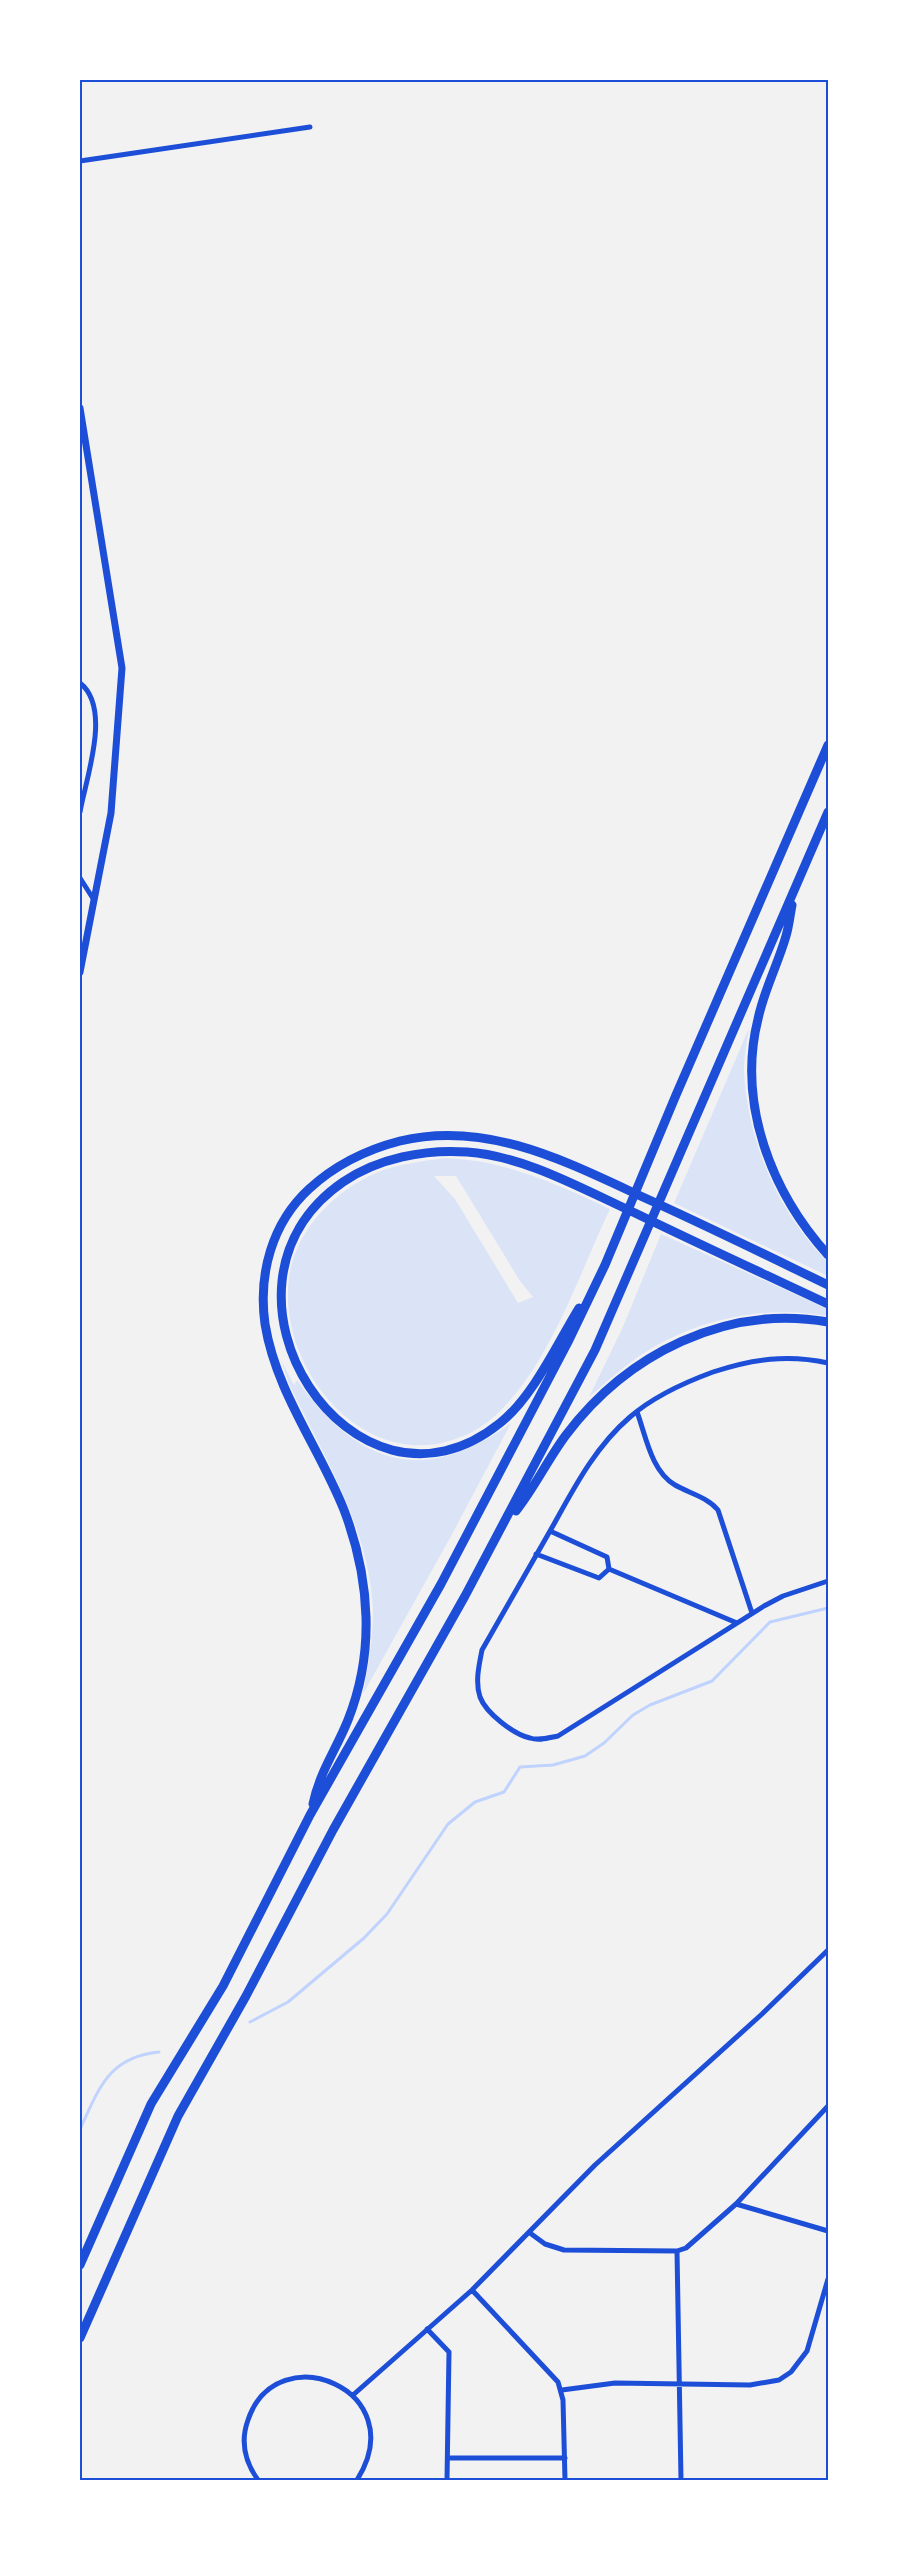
<svg xmlns="http://www.w3.org/2000/svg" width="908" height="2560" font-family="'Space Grotesk',sans-serif">
  <style>
    .green { fill: #dbe4f7; fill-rule: evenodd }
    .lines { fill: none; stroke-linecap: round; stroke-linejoin: round }
    .stream { stroke: #bfd3fe; stroke-width: 3 }
    .minor { stroke: #1d4ed8; stroke-width: 5 }
    .tertiary { stroke: #1d4ed8; stroke-width: 7 }
    .motorway { stroke: #1d4ed8; stroke-width: 9 }
    .neatline { fill: none; stroke: #1d4ed8; stroke-width: 2 }
  </style>
  <rect width="100%" height="100%" fill="#f2f2f2"/>
  <path class="green" d="M 749,1028 C 747,1042 744,1057 744,1070 C 747,1140 778,1213 828,1262 L 828,1276 L 674,1203 Z
    M 445,1158 C 505,1160 556,1184 610,1209 C 579,1274 553,1356 503,1408 C 485,1428 462,1439 437,1444 C 349,1458 278,1359 289,1278 C 295,1230 335,1190 378,1172 C 399,1164 423,1161 445,1158 ZM 434,1176 L 456,1176 L 520,1281 L 533,1297 L 518,1303 L 455,1199 Z
    M 661,1234 L 828,1309 L 828,1316 C 766,1305 701,1318 647,1351 C 626,1364 608,1381 589,1397 L 622,1329 Z
    M 281,1360 L 294,1385 L 297,1380 C 357,1465 424,1487 511,1423 L 450,1538 L 363,1694 C 368,1667 373,1639 373,1611 C 370,1529 323,1455 289,1384 Z"/>
  <g class="lines">
    <path class="stream" d="M 250,2022 L 288,2002 L 364,1938 L 387,1914 L 448,1824 L 475,1802 L 504,1792 L 520,1767 L 553,1765 L 585,1756 L 604,1743 L 633,1715 L 650,1705 L 712,1681 L 770,1622 L 828,1608
      M 80,2129 C 99,2089 108,2057 159,2052"/>
    <path class="minor" d="M 80,161 L 310,127
      M 80,683 C 112,708 86,778 80,812
      M 80,878 L 94,900
      M 828,1363 C 788,1354 752,1359 713,1372 C 683,1383 654,1396 630,1417 C 596,1446 575,1486 554,1524 C 530,1566 506,1608 482,1650 C 479,1665 475,1682 480,1697 C 486,1713 513,1734 530,1738 C 539,1741 548,1738 558,1736 L 764,1606 L 783,1596 L 828,1581
      M 637,1412 C 646,1436 651,1471 675,1485 C 689,1493 707,1497 718,1510 L 752,1613
      M 550,1531 L 607,1557 L 609,1569 L 737,1623
      M 536,1554 L 599,1578 L 609,1569
      M 736,2204 L 828,2231
      M 530,2233 L 545,2244 L 564,2250 L 677,2251 L 686,2248 L 736,2204 L 828,2106
      M 677,2251 L 681,2480
      M 472,2290 L 558,2382 L 563,2400 L 565,2480
      M 427,2329 L 449,2352 L 447,2480
      M 562,2390 L 615,2383 L 750,2385 L 779,2380 L 791,2372 L 807,2351 L 828,2279
      M 353,2395 L 472,2290 L 595,2165 L 762,2014 L 828,1950
      M 448,2458 L 565,2458
      M 258,2480 C 245,2462 240,2442 248,2420 C 277,2334 414,2390 357,2480"/>
    <path class="tertiary" d="M 80,408 L 122,668 L 111,813 L 80,972"/>
    <path class="motorway" d="M 792,905 C 790,915 789,926 786,936 C 778,964 764,990 758,1019 C 737,1103 771,1192 828,1255
      M 579,1308 C 557,1344 533,1397 500,1423 C 354,1541 189,1288 343,1182 C 378,1158 425,1149 467,1152 C 525,1156 582,1189 635,1213 C 699,1244 764,1274 828,1304
      M 516,1511 C 535,1487 548,1459 566,1435 C 627,1354 726,1304 828,1322
      M 313,1804 C 320,1771 336,1750 348,1720 C 361,1687 367,1652 366,1617 C 365,1581 357,1544 344,1510 C 319,1447 276,1392 265,1324 C 258,1274 272,1223 309,1189 C 335,1165 365,1150 400,1141 C 488,1120 567,1162 645,1198 C 707,1226 768,1256 828,1285
      M 80,2265 L 151,2104 L 223,1986 L 310,1815 L 441,1584 L 568,1342 L 605,1265 L 676,1095 L 828,745
      M 80,2338 L 178,2116 L 246,1996 L 333,1830 L 465,1596 L 595,1350 L 828,812"/>
  </g>
  <rect width="908" height="2560" fill="none" stroke="#ffffff" stroke-width="162"/>
  <rect x="81" y="81" width="746" height="2398" class="neatline"/>
</svg>
